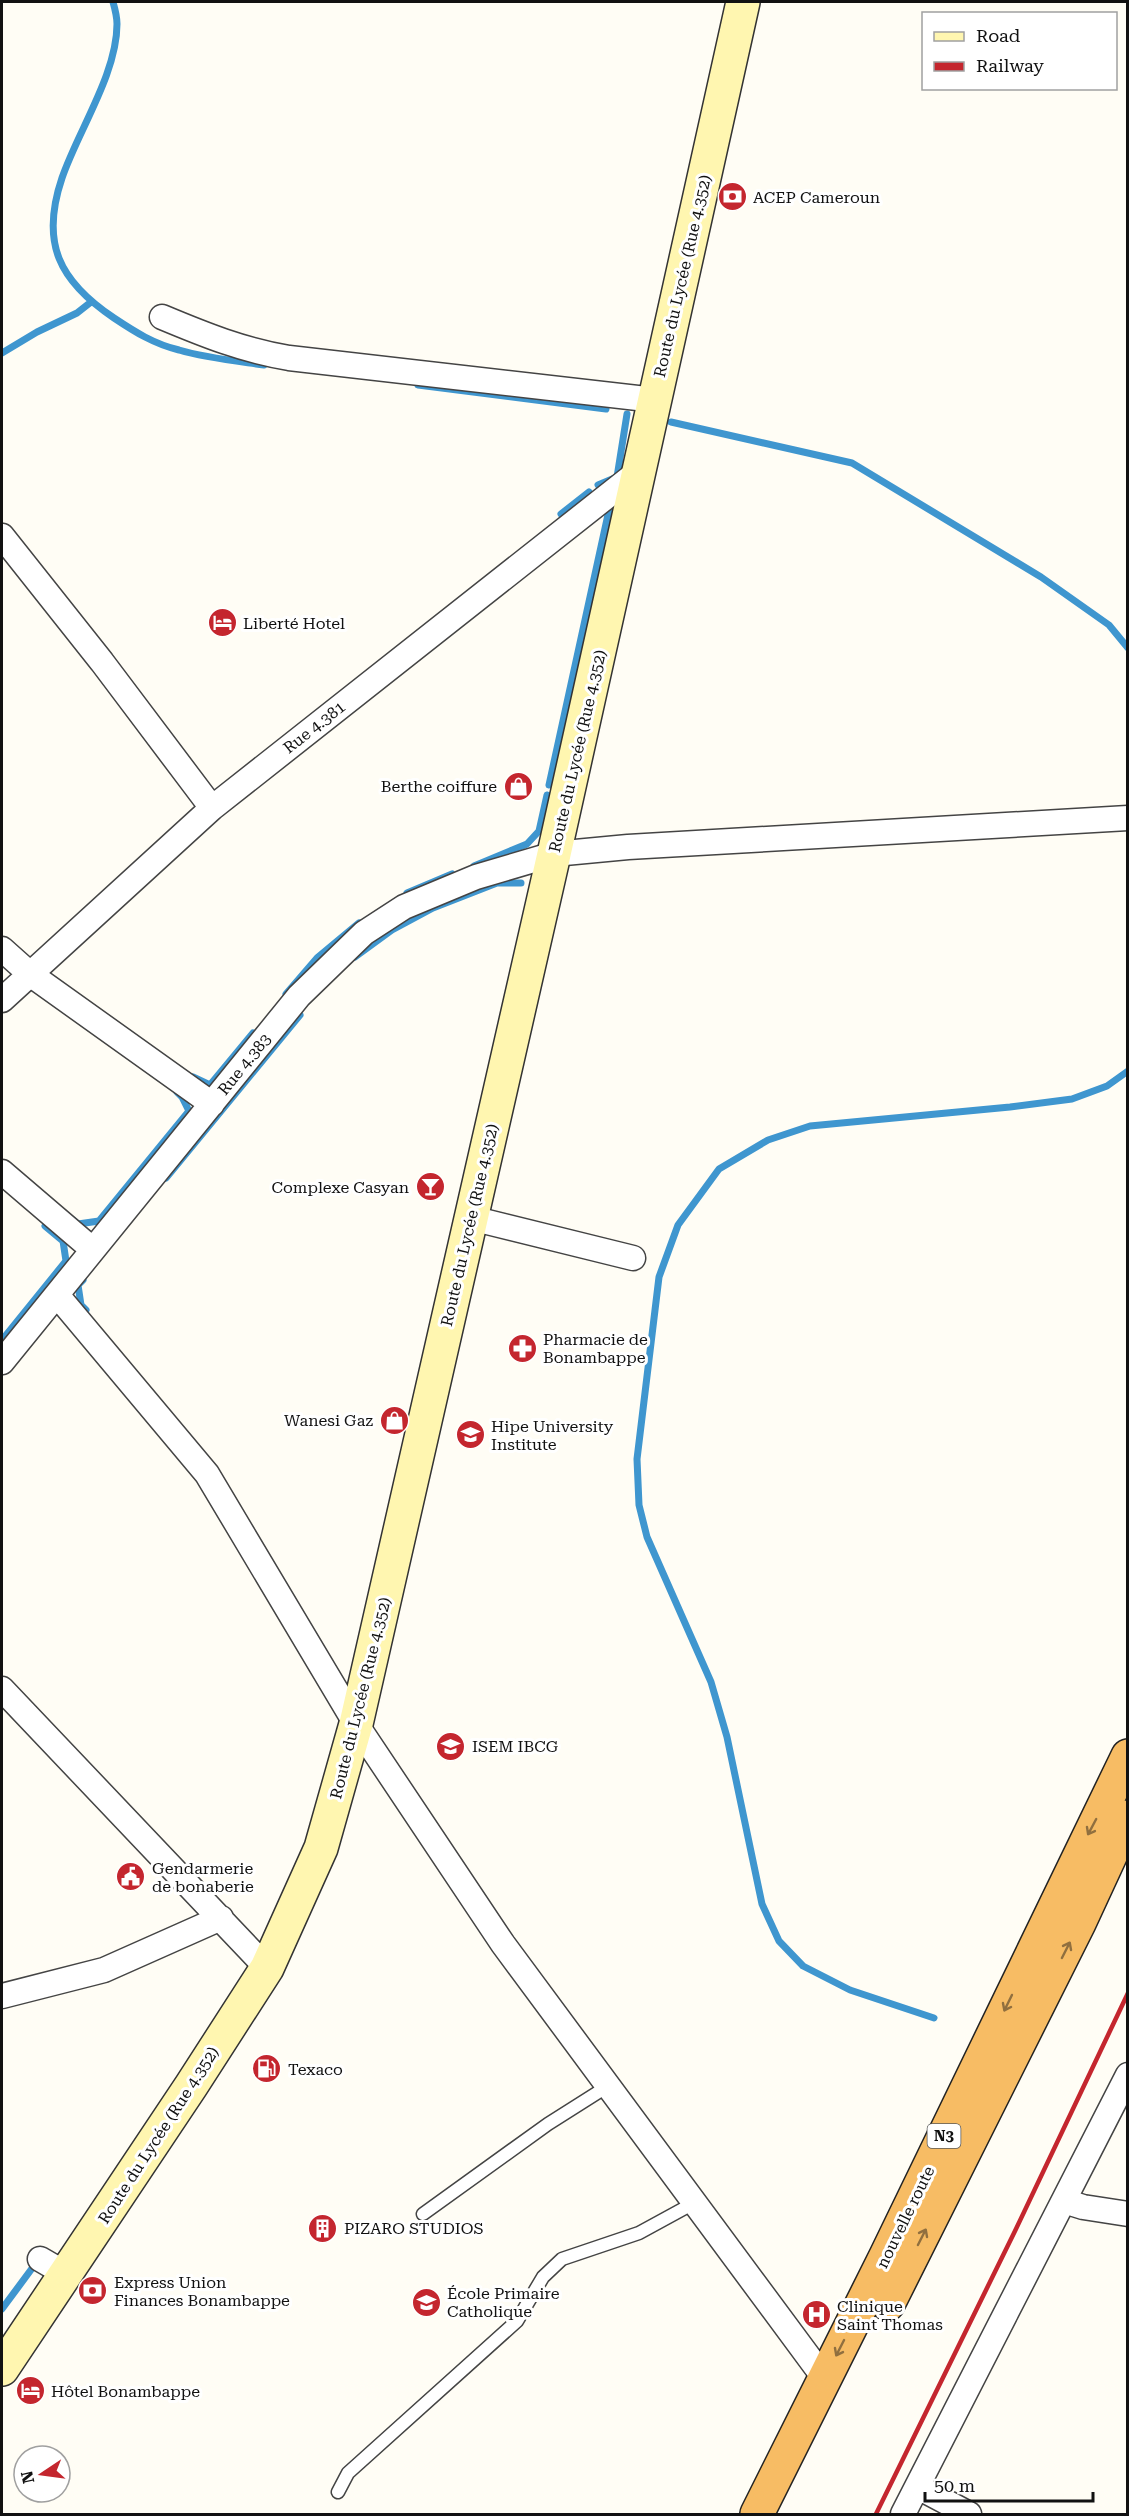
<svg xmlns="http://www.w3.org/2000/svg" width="1129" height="2516" font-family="'Roboto Serif',serif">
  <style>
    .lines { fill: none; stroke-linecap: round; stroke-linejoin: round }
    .stream { stroke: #3f96cf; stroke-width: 7 }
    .service-casing { stroke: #444; stroke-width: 15 }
    .minor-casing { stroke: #444; stroke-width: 27 }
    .secondary-casing { stroke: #333; stroke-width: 36 }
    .trunk-casing { stroke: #222; stroke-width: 36 }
    .service { stroke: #fff; stroke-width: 12 }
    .minor { stroke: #fff; stroke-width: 24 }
    .secondary { stroke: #fff6b0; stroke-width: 33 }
    .trunk { stroke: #f7bc64; stroke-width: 33 }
    .rail { stroke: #c4262e; stroke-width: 4.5 }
    .oneway { stroke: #906f3f }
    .labels { text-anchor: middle; stroke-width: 6; stroke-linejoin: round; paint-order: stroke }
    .shield { fill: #fff; stroke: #585858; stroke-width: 1.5 }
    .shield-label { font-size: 15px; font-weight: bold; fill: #111 }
    .poi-label { font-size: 16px; fill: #111; stroke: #fff; text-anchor: start }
    .street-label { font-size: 16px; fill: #111; stroke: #fff }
  </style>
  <rect width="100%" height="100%" fill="#fffdf5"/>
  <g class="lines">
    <path class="stream" d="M 113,2 C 115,9 117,17 117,24 C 117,74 78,131 62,178 C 40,243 59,281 114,318 C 135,332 154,344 179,350 C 206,358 236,361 264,365
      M 2,353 L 37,332 L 77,313 L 91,302
      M 418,385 L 606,409
      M 671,422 L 852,463 L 1041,577 L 1109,625 L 1128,648
      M 598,485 L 617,477 L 627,414
      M 561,514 L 589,492
      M 549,785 L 609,510
      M 474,866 L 527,844 L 539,831 L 547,795
      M 407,893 L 452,874
      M 355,957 L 392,930 L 433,908 L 497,883 L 521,883
      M 286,994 L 317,958 L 359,923
      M 193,1077 L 210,1085 L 253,1033
      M 166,1178 L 300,1015
      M 73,1220 L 78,1224 L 99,1221 L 189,1111 L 182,1097 L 177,1092
      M 83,1280 L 78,1285 L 81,1305 L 86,1310
      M 2,1340 L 66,1261 L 63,1241 L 45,1226
      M 934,2018 L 850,1990 L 803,1966 L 779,1941 L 762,1904 L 727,1737 L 711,1682 L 647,1537 L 639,1505 L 637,1459 L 659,1277 L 678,1225 L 719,1169 L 768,1140 L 810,1126 L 1010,1107 L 1072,1099 L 1107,1086 L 1128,1071
      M 2,2309 L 36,2263"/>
    <defs>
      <path id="service" d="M 423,2214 L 548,2124 L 608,2086
        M 338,2492 L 348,2473 L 517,2321 L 543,2277 L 562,2259 L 639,2233 L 694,2203"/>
      <path id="minor" d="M 162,317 C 205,335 242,350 289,358 L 655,400
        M 2,536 L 102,662 L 212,808
        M 2,949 L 30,974 L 212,1104
        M 2,1000 L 212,808 L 639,471
        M 2,1172 L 92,1249
        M 471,1218 L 633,1258
        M 57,1295 L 207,1474 L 356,1724 L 503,1944 L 825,2379
        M 2,1362 L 299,996 L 364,933 L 404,907 L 476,877 L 554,854 L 628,847 L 1128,818
        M 2,1689 L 267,1968
        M 2,1996 L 104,1970 L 221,1918
        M 1064,2201 L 1083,2207 L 1128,2214
        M 40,2259 L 66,2274
        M 918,2487 L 969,2514
        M 903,2514 L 1128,2075"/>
      <path id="secondary" d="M 2,2369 L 191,2086 L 267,1968 L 321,1848 L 356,1724 L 554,854 L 743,2"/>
      <path id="trunk" d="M 888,2304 L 1079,1923 L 1128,1817
        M 757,2514 L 886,2256 L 1128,1756"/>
    </defs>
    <use href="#service" class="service-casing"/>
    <use href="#minor" class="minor-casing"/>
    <use href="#secondary" class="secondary-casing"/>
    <use href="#trunk" class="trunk-casing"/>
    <use href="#service" class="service"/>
    <use href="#minor" class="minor"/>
    <use href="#secondary" class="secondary"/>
    <use href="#trunk" class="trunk"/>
    <path class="rail" d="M 876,2514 L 1015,2231 L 1128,1993"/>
  </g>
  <defs><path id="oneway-shaft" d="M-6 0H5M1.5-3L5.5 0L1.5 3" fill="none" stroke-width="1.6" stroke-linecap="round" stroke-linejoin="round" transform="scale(1.5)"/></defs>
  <g class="oneway">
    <use href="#oneway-shaft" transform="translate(1092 1827) rotate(118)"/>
    <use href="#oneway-shaft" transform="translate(1066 1950) rotate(-63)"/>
    <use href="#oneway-shaft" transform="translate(1008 2003) rotate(116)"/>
    <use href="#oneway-shaft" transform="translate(922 2237) rotate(-63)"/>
    <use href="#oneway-shaft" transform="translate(840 2348) rotate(117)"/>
  </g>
  <defs>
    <symbol id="bank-disc" viewBox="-11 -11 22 22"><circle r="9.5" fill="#c4262e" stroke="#fff"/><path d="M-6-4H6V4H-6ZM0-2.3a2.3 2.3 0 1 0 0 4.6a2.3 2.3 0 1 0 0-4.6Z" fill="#fff"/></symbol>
    <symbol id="hotel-disc" viewBox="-11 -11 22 22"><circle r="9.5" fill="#c4262e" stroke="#fff"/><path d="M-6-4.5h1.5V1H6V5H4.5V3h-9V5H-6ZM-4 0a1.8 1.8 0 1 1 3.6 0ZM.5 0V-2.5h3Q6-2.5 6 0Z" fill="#fff"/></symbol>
    <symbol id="shop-disc" viewBox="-11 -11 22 22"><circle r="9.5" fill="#c4262e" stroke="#fff"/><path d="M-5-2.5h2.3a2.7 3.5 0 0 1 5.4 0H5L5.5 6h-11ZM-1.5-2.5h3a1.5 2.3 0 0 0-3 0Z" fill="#fff"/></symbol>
    <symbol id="bar-disc" viewBox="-11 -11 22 22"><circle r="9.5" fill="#c4262e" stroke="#fff"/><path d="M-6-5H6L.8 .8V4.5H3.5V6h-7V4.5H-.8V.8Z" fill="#fff"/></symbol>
    <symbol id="pharmacy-disc" viewBox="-11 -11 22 22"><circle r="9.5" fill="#c4262e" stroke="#fff"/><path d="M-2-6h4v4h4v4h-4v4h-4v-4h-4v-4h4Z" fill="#fff"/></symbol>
    <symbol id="university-disc" viewBox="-11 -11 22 22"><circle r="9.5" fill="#c4262e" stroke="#fff"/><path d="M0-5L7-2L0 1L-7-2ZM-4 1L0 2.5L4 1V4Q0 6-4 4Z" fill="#fff"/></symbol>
    <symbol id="civic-disc" viewBox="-11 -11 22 22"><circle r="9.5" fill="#c4262e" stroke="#fff"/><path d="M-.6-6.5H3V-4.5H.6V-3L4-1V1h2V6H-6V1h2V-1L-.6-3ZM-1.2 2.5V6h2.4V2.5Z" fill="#fff"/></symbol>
    <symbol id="fuel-disc" viewBox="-11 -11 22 22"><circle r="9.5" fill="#c4262e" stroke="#fff"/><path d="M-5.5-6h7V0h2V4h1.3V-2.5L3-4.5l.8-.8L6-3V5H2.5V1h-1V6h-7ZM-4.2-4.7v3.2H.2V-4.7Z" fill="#fff"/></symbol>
    <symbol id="building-disc" viewBox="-11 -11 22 22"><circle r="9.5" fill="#c4262e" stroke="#fff"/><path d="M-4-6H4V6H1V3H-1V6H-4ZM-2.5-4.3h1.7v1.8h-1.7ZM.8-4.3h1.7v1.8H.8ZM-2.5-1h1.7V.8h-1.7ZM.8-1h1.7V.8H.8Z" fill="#fff"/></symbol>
    <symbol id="school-disc" viewBox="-11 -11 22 22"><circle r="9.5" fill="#c4262e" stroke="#fff"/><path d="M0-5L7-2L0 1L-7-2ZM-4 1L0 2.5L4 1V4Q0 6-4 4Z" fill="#fff"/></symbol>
    <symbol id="hospital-disc" viewBox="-11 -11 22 22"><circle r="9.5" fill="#c4262e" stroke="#fff"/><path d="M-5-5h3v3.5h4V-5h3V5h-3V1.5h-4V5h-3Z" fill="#fff"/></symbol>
  </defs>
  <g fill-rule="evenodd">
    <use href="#bank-disc" x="716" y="180" width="33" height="33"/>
    <use href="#hotel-disc" x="206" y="606" width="33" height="33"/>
    <use href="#shop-disc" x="502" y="770" width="33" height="33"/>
    <use href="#bar-disc" x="414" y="1170" width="33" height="33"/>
    <use href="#pharmacy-disc" x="506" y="1332" width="33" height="33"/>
    <use href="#shop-disc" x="378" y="1404" width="33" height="33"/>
    <use href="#university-disc" x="454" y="1418" width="33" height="33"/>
    <use href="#university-disc" x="434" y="1730" width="33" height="33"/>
    <use href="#civic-disc" x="114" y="1860" width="33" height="33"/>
    <use href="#fuel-disc" x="250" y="2052" width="33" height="33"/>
    <use href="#building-disc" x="306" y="2212" width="33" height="33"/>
    <use href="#bank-disc" x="76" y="2274" width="33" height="33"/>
    <use href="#school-disc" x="410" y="2286" width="33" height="33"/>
    <use href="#hospital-disc" x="800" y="2298" width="33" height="33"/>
    <use href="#hotel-disc" x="14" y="2374" width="33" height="33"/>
  </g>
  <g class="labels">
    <rect class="shield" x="927.5" y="2124" width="33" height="24" rx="4.5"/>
    <g class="shield-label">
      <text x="944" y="2141">N3</text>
    </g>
    <g class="poi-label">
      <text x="753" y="203">ACEP Cameroun</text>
      <text x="243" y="629">Liberté Hotel</text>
      <text x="497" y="792" text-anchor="end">Berthe coiffure</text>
      <text x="409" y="1193" text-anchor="end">Complexe Casyan</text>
      <text x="543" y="1345">Pharmacie de<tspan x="543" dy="18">Bonambappe</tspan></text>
      <text x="373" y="1426" text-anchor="end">Wanesi Gaz</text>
      <text x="491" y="1432">Hipe University<tspan x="491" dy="18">Institute</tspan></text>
      <text x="472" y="1752">ISEM IBCG</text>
      <text x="152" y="1874">Gendarmerie<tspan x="152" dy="18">de bonaberie</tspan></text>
      <text x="288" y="2075">Texaco</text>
      <text x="344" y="2234">PIZARO STUDIOS</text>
      <text x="114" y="2288">Express Union<tspan x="114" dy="18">Finances Bonambappe</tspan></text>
      <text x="447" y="2299">École Primaire<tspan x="447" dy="18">Catholique</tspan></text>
      <text x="837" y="2312">Clinique<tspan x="837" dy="18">Saint Thomas</tspan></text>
      <text x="51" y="2397">Hôtel Bonambappe</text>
    </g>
    <g class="street-label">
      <text transform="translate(682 276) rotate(-77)" y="6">Route du Lycée (Rue 4.352)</text>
      <text transform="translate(314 727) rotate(-38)" y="6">Rue 4.381</text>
      <text transform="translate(577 751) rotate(-77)" y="6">Route du Lycée (Rue 4.352)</text>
      <text transform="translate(244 1064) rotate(-51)" y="6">Rue 4.383</text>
      <text transform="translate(469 1225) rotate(-77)" y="6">Route du Lycée (Rue 4.352)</text>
      <text transform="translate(360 1698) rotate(-76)" y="6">Route du Lycée (Rue 4.352)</text>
      <text transform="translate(158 2135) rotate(-57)" y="6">Route du Lycée (Rue 4.352)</text>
      <text transform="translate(905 2217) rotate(-64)" y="6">nouvelle route</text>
    </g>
  </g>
  <rect width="1129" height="2516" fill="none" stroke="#111111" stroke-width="6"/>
  <rect x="922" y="12" width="195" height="78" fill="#ffffff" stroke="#a0a0a0" stroke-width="1.5"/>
  <rect x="934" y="32" width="30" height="9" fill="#fff6b0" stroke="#a0a0a0" stroke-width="1.5"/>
  <text x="976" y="42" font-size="18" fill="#111111">Road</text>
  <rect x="934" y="62" width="30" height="9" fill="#c4262e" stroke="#a0a0a0" stroke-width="1.5"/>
  <text x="976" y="72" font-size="18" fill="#111111">Railway</text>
  <g transform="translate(42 2474) rotate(257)"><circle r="28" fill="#ffffff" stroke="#a0a0a0" stroke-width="1.5"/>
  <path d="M0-4.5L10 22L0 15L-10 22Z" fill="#c4262e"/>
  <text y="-9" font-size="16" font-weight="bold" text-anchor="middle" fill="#111111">N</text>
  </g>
  <path d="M925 2492v9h168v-9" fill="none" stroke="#111111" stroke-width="3"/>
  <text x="934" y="2492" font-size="18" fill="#111111" stroke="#ffffff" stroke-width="4.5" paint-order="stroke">50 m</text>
</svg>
